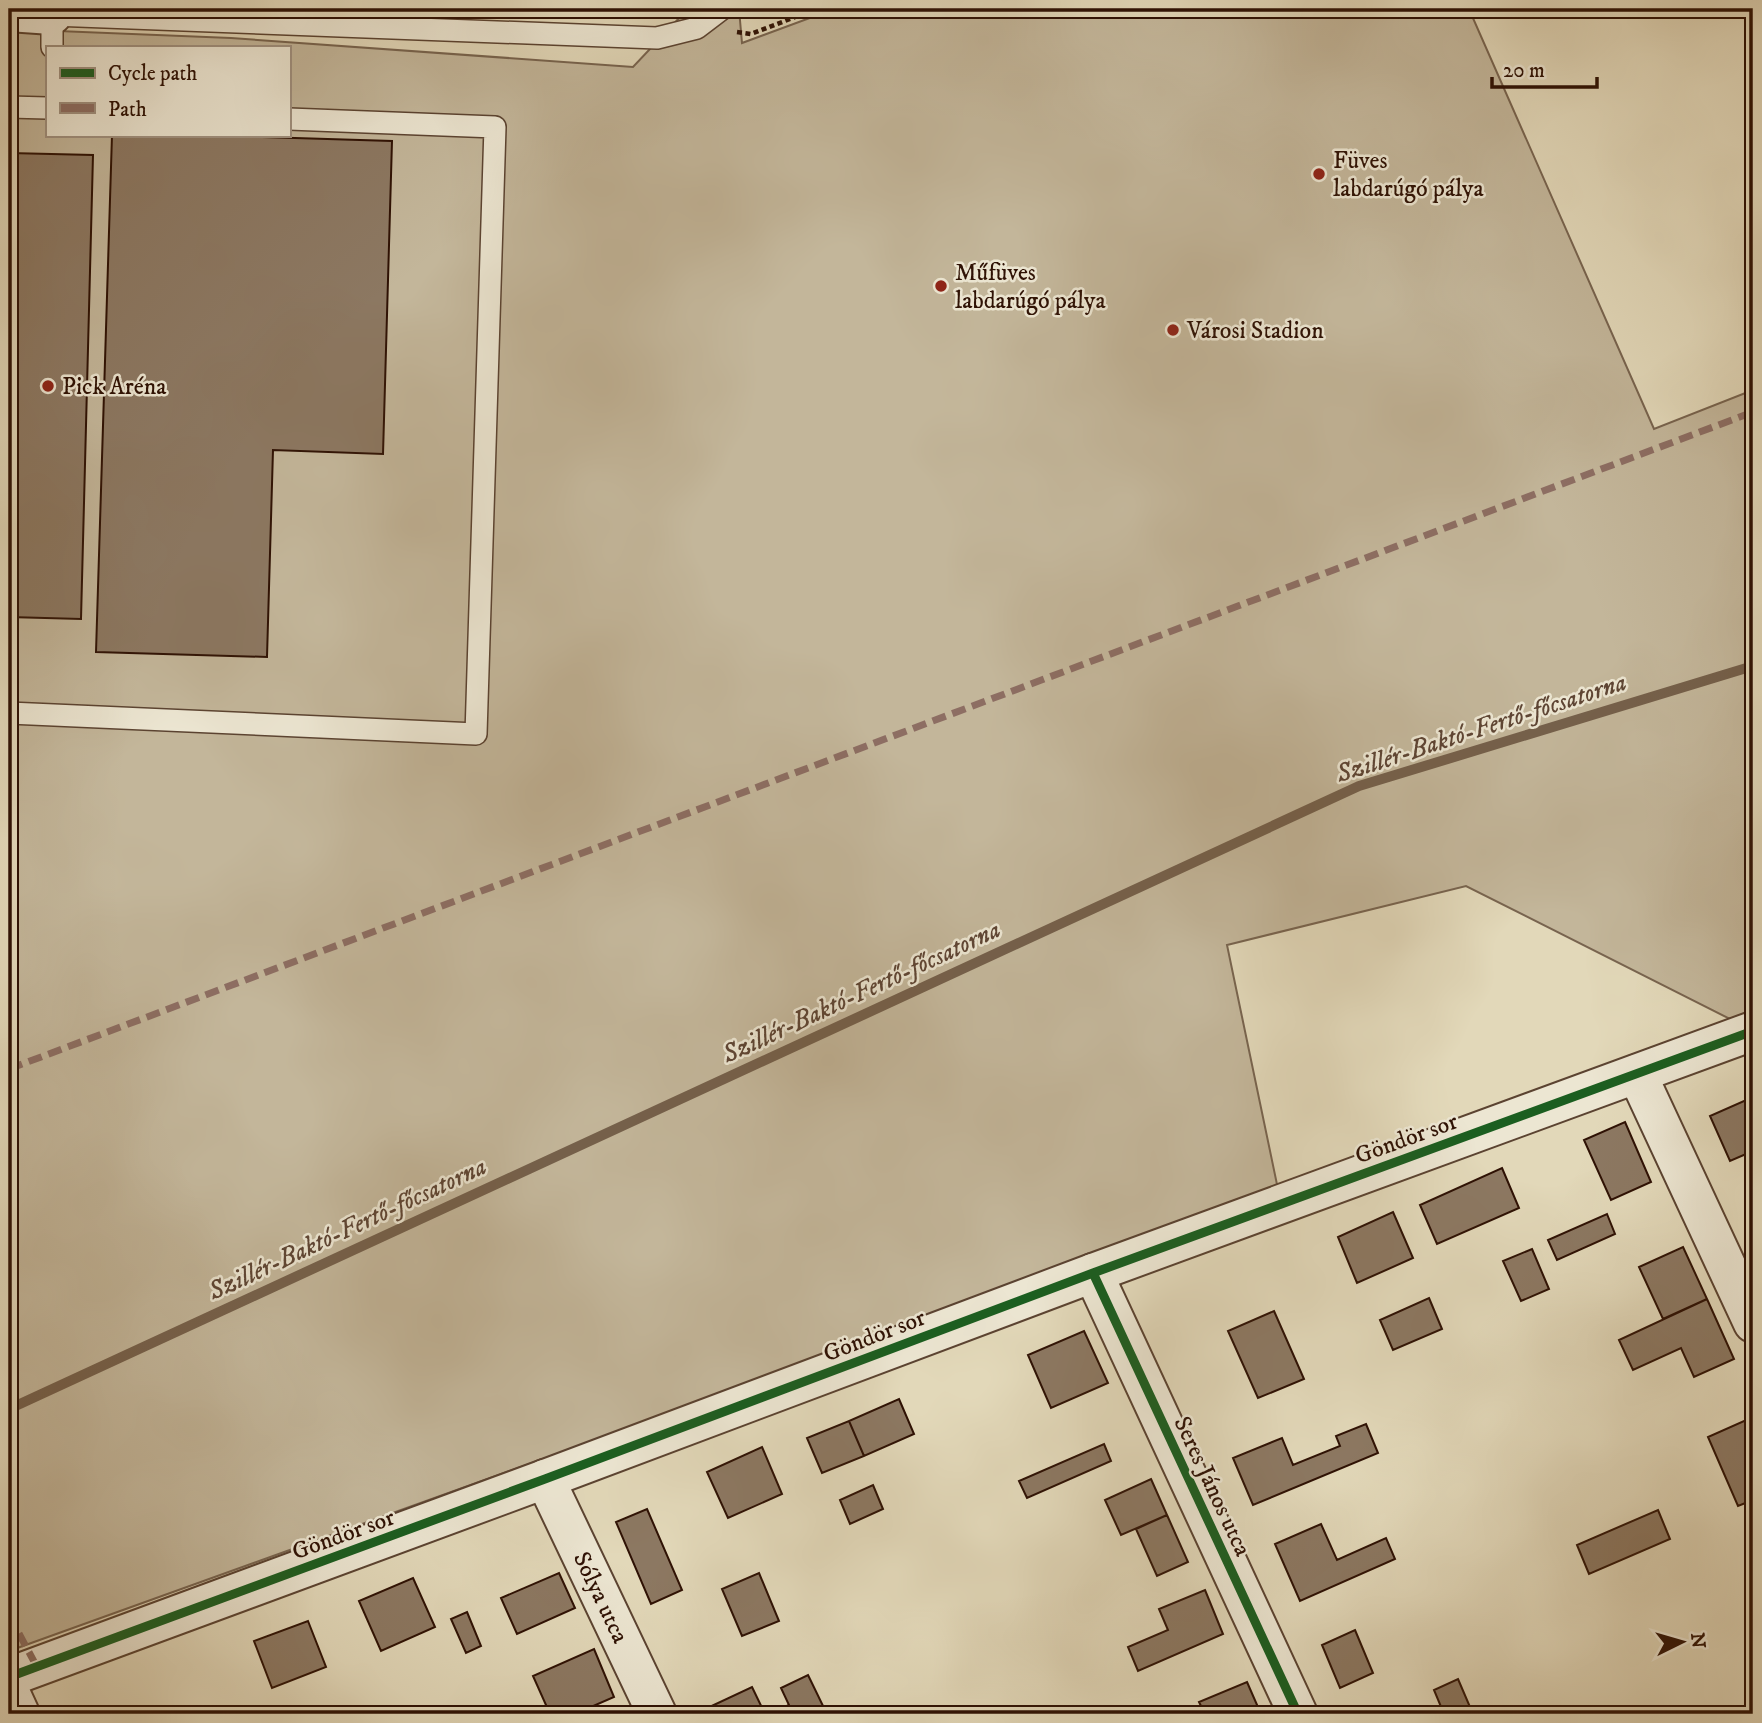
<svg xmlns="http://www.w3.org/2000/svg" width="1762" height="1723" font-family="'IM FELL DW Pica',serif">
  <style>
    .green { fill: #c3b69a; stroke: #78644f; stroke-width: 2; fill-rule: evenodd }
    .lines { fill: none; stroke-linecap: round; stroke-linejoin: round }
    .stream { stroke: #75604b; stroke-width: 10 }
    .building { fill: #8c7862; stroke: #2e1104; stroke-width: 2 }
    .lane-casing { stroke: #5b4331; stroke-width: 24 }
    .street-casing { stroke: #5b4331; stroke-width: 42 }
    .path { stroke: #2e1104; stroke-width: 4.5; stroke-dasharray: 5 3.5; stroke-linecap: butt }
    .lane { stroke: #ece6d2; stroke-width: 21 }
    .street { stroke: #ece6d2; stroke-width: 38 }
    .quiet { stroke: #8d6e63; stroke-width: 7; stroke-dasharray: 14 7; stroke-linecap: butt }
    .cycleway-casing { stroke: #ece6d2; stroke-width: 13 }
    .cycleway { stroke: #1b5e20; stroke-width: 9 }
    .poi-dot { fill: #8f2418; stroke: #ece6d2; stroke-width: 2.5 }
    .labels { text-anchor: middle; stroke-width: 5; stroke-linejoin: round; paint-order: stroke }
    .poi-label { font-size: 24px; fill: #2e1104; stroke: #ece6d2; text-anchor: start }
    .street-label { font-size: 24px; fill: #2e1104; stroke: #ece6d2 }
    .water-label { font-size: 26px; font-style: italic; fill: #5e4534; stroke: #ece6d2 }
  </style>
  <rect width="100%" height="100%" fill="#e2d8b9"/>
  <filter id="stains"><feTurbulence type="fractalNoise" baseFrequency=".00286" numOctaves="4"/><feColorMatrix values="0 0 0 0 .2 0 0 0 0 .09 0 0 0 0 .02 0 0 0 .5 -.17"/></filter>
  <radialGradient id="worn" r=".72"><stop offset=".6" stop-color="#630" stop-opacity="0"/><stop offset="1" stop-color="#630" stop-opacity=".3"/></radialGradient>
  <path class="green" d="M 683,9 L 739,9 L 742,43 L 834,9 L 1469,9 L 1654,429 L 1753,390 L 1753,1010 L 1730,1019 L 1466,886 L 1227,945 L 1279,1194 L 9,1651 L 9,29 L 231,38 L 633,67 L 683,14 ZM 47,47 L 289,47 L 289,135 L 47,135 Z"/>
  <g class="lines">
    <path class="stream" d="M 9,1409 L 1359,786 L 1753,666"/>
  </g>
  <path class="building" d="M 112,135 L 194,135 L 392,141 L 383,454 L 273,450 L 267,657 L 96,652 Z
    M 9,153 L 93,155 L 81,619 L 9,617 Z
    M 1753,1097 L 1753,1151 L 1730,1161 L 1710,1116 Z
    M 1625,1122 L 1651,1182 L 1611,1200 L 1584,1140 Z
    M 1502,1168 L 1519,1208 L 1437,1244 L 1420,1205 Z
    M 1393,1212 L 1413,1258 L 1357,1283 L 1338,1237 Z
    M 1607,1214 L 1615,1234 L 1557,1260 L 1548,1240 Z
    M 1683,1247 L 1707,1299 L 1663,1319 L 1639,1267 Z
    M 1532,1249 L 1549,1289 L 1521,1301 L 1503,1261 Z
    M 1429,1298 L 1442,1329 L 1393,1350 L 1380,1320 Z
    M 1707,1299 L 1734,1359 L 1694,1377 L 1681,1348 L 1633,1370 L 1619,1340 Z
    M 1274,1311 L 1304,1379 L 1258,1398 L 1228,1331 Z
    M 1084,1331 L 1108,1383 L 1051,1408 L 1028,1355 Z
    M 899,1399 L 914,1434 L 864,1456 L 849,1421 Z
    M 1753,1417 L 1753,1500 L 1738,1506 L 1708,1437 Z
    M 849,1421 L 864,1456 L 822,1473 L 807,1438 Z
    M 1366,1424 L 1378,1453 L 1253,1505 L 1233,1458 L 1282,1438 L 1293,1465 L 1340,1446 L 1336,1436 Z
    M 1104,1444 L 1111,1461 L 1027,1498 L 1019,1481 Z
    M 762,1447 L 782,1494 L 728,1518 L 707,1472 Z
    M 1151,1479 L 1167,1515 L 1121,1535 L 1105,1500 Z
    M 873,1485 L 883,1509 L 850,1524 L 840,1500 Z
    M 647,1509 L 682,1590 L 651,1604 L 616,1522 Z
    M 1658,1510 L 1670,1539 L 1589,1574 L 1577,1545 Z
    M 1167,1515 L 1188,1562 L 1157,1576 L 1136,1529 Z
    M 1321,1524 L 1337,1560 L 1386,1538 L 1395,1559 L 1300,1601 L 1275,1544 Z
    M 559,1573 L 575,1608 L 517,1634 L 501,1598 Z
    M 759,1573 L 779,1621 L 742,1636 L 722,1589 Z
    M 413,1578 L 435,1627 L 381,1651 L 359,1601 Z
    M 1205,1590 L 1223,1634 L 1138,1671 L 1128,1647 L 1168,1630 L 1159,1609 Z
    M 467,1612 L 481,1646 L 466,1653 L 451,1619 Z
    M 308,1621 L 326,1667 L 272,1688 L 254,1641 Z
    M 1355,1630 L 1373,1673 L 1340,1688 L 1322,1645 Z
    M 594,1649 L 614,1697 L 575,1714 L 550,1714 L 533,1676 Z
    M 808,1675 L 825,1710 L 816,1714 L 769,1714 L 789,1705 L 781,1688 Z
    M 1458,1679 L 1473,1714 L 1444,1714 L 1434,1690 Z
    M 1247,1682 L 1261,1714 L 1205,1714 L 1199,1702 Z
    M 752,1687 L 765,1714 L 705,1714 L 703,1710 Z"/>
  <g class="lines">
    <defs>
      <path id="lane" d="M 52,47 L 52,15 L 657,38 L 697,28 L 722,9
        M 9,107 L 47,108
        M 9,713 L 476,734 L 495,127 L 289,119"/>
      <g id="street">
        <path d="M 9,12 L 52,15 L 52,9"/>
        <path d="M 1637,1074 L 1753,1323"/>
        <path d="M 1093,1273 L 1298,1714"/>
        <path id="s1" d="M 545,1479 L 657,1714"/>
        <path d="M 9,1677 L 545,1479 L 1093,1273 L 1753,1031"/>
        <path d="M 9,1690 L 20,1714"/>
      </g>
    </defs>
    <use href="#lane" class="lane-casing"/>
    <use href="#street" class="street-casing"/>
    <path class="path" d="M 737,32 L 751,34 L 816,9"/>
    <use href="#lane" class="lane"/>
    <use href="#street" class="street"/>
    <path class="quiet" d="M 9,12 L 52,15 L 52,9
      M 9,1069 L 1753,412
      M 9,1615 L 37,1667"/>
    <defs>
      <path id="cycleway" d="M 1093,1273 L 1298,1714
        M 9,1677 L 545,1479 L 1093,1273 L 1753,1031"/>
    </defs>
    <use href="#cycleway" class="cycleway-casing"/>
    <use href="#cycleway" class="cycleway"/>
  </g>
  <g class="poi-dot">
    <circle cx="1319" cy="174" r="7"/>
    <circle cx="941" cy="286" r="7"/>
    <circle cx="1173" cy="330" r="7"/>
    <circle cx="48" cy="386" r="7"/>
  </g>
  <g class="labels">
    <g class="poi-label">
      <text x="1333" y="168">Füves<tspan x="1333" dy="28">labdarúgó pálya</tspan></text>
      <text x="955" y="280">Műfüves<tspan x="955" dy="28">labdarúgó pálya</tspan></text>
      <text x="1187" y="338">Városi Stadion</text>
      <text x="62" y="394">Pick Aréna</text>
    </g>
    <g class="street-label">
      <text transform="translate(1406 1138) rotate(-20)" y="8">Göndör sor</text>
      <text transform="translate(874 1335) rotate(-21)" y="8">Göndör sor</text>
      <text transform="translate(1213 1486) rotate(65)" y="8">Seres János utca</text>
      <text transform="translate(343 1534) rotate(-20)" y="8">Göndör sor</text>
      <text dy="8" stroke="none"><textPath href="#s1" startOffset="131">Sólya utca</textPath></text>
    </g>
    <g class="water-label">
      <text transform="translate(1481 727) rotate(-18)" y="9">Szillér-Baktó-Fertő-főcsatorna</text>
      <text transform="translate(861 991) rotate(-25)" y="9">Szillér-Baktó-Fertő-főcsatorna</text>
      <text transform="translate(347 1228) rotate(-25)" y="9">Szillér-Baktó-Fertő-főcsatorna</text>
    </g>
  </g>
  <rect width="1762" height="1723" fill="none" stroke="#e2d8b9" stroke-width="35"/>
  <rect x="10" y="10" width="1741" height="1702" fill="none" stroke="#2e1104" stroke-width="3.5"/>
  <rect x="18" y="18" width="1727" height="1688" fill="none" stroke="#2e1104" stroke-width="2"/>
  <rect x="46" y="46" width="245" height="91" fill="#ece6d2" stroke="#a09180" stroke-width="2"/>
  <rect x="60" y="68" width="35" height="10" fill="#1b5e20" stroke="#a09180" stroke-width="2"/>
  <text x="108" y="80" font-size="21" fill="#2e1104">Cycle path</text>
  <rect x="60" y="103" width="35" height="10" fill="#8d6e63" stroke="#a09180" stroke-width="2"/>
  <text x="108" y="116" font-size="21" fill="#2e1104">Path</text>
  <g transform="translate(1682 1642) rotate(85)" stroke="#ece6d2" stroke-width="5" paint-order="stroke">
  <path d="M0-5L12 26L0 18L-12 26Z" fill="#2e1104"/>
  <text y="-10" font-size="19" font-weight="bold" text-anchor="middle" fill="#2e1104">N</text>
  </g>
  <path d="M1492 77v10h105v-10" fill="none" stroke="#2e1104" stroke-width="3.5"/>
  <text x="1503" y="77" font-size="21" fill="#2e1104" stroke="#ece6d2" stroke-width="5" paint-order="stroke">20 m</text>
  <rect width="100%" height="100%" filter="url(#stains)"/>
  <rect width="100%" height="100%" fill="url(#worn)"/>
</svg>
